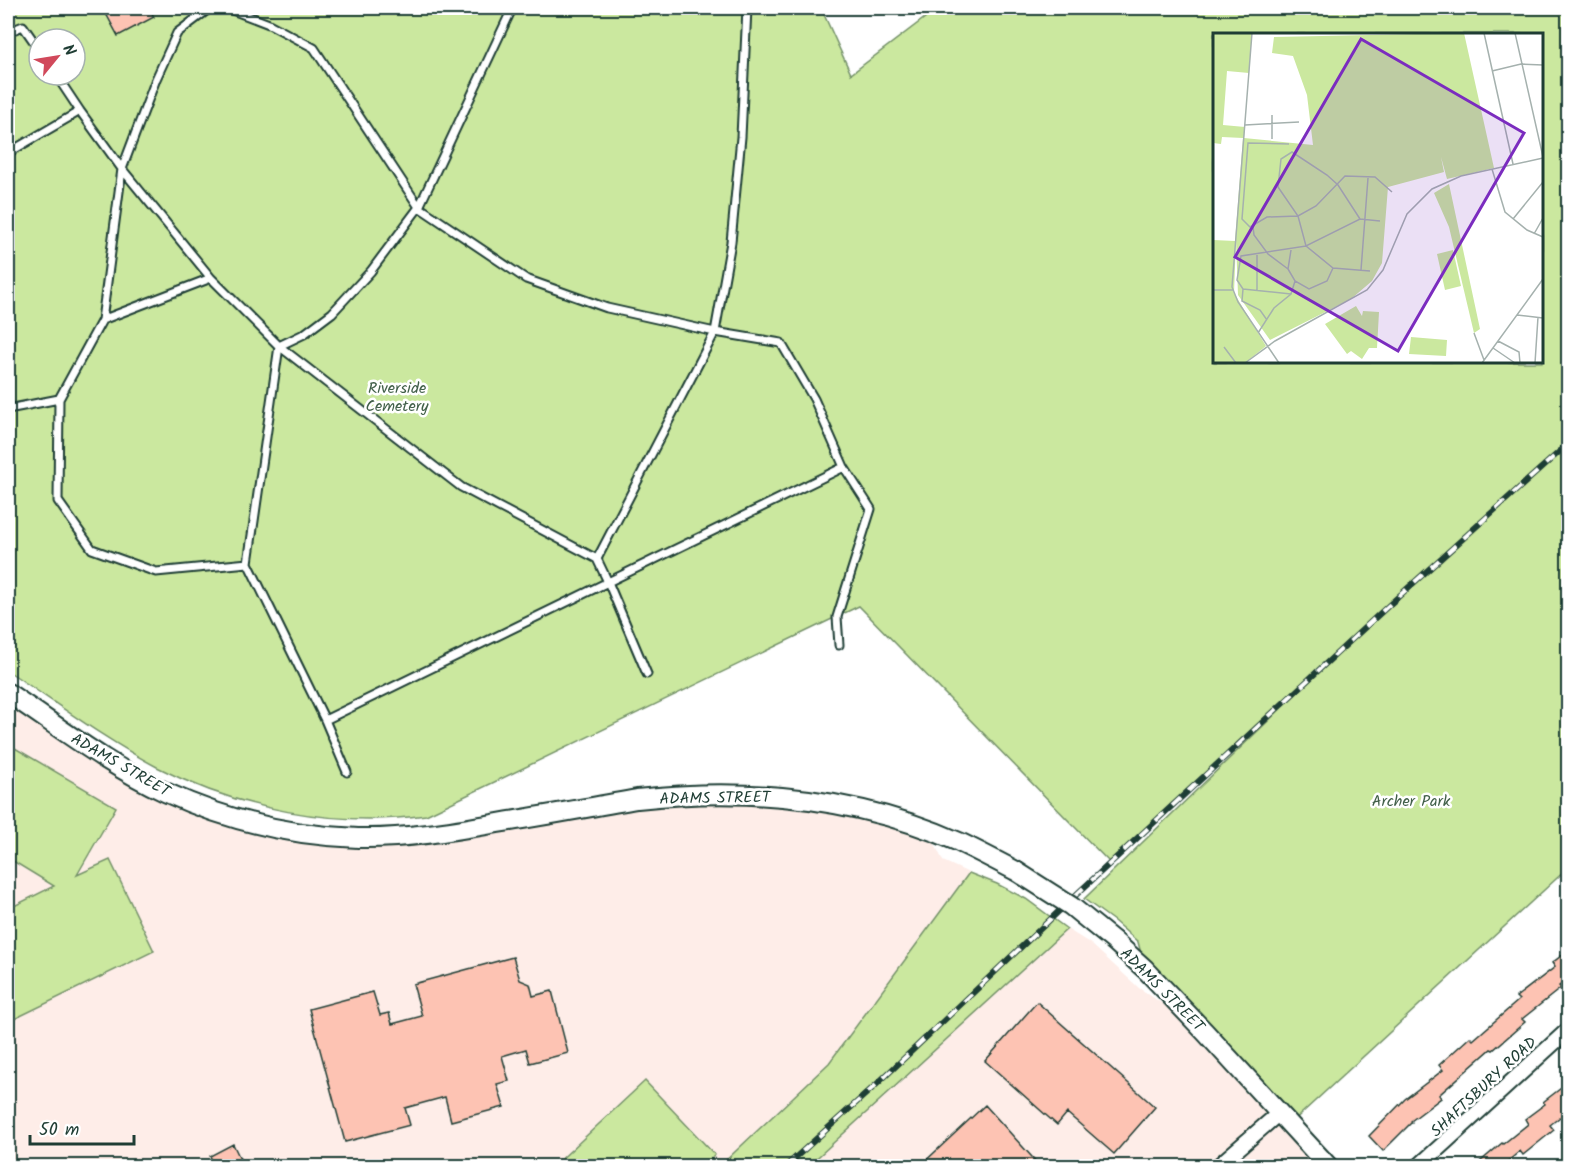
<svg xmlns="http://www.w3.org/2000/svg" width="1576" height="1174" font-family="Kalam,sans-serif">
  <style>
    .built { fill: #feede8 }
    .green { fill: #cbe89f; stroke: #75926a; stroke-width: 1.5; fill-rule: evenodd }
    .building { fill: #fdc3b3; stroke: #1f3d34; stroke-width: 1.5 }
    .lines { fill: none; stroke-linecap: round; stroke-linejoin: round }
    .service-casing { stroke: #1f3d34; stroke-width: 11 }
    .minor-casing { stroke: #1f3d34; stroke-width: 18 }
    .tertiary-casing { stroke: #1f3d34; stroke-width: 22 }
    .service { stroke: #fff; stroke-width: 7 }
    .minor { stroke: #fff; stroke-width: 14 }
    .tertiary { stroke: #fff; stroke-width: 18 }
    .rail-casing { stroke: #1f3d34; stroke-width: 6 }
    .rail { stroke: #fff; stroke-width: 4; stroke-dasharray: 11; stroke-linecap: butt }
    .tertiary-bridge-casing { stroke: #1f3d34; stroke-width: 22; stroke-linecap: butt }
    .tertiary-bridge { stroke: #fff; stroke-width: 18 }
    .labels { text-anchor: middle; stroke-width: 5; stroke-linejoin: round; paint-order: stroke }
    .park-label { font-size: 16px; fill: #415f49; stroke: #fff }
    .street-label { font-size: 16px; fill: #1f3d34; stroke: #fff }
    .inset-road { fill: none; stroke: #a5b1ae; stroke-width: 1.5 }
    .view { fill: #7b2cbf; fill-opacity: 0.15; stroke: #7b2cbf; stroke-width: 3 }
    .inset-edge { fill: none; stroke: #1f3d34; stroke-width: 3 }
  </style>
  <rect width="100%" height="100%" fill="#fff"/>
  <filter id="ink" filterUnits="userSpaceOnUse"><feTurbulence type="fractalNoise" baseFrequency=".0167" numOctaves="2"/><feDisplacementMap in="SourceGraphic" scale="12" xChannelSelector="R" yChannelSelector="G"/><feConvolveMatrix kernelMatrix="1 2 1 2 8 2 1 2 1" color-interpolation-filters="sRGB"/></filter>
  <g filter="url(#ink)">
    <path class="built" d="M 8,693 L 150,784 L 326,836 L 735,794 L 928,830 L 943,861 L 969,873 L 829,1063 L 720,1166 L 8,1166 Z
      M 1067,929 L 1091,944 L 1139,988 L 1205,1032 L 1328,1166 L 808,1166 Z"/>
    <path class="green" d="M 17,8 L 821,8 L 851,74 L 938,8 L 1568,8 L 1568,868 L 1289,1125 L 1145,969 L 1138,942 L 1114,921 L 1084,899 L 1355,637 L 1110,863 L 859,606 L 426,815 C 335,828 238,809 157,767 C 106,740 56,703 8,671 L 8,12 ZM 1214,34 L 1542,34 L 1542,362 L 1214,362 ZM 39,39 L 75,39 L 75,75 L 39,75 Z
      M 8,744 L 116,807 L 77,875 L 110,860 L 154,951 L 8,1022 L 8,909 L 54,886 L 8,858 Z
      M 969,873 L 997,884 L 1026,899 L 1067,929 L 808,1166 L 720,1166 L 829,1063 Z
      M 645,1081 L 715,1155 L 703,1166 L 554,1166 Z"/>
    <path class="building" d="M 103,8 L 149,8 L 154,17 L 118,36 Z
      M 1569,950 L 1569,978 L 1559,986 L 1561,988 L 1522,1019 L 1525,1022 L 1493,1050 L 1491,1049 L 1439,1095 L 1441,1098 L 1411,1121 L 1412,1122 L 1383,1151 L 1369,1136 L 1405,1099 L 1443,1070 L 1439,1065 L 1470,1037 L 1473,1040 L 1519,1000 L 1516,997 L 1555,967 L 1552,963 Z
      M 513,957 L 520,980 L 530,984 L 533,996 L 552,991 L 568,1053 L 530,1063 L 526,1049 L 502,1056 L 509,1081 L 497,1084 L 504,1107 L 451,1121 L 445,1097 L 405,1108 L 410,1125 L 345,1142 L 309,1009 L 373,992 L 380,1015 L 389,1013 L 392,1024 L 422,1016 L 413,984 Z
      M 1037,1002 L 1155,1107 L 1114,1154 L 1067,1113 L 1057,1125 L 985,1061 Z
      M 1569,1082 L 1569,1110 L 1550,1125 L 1554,1130 L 1523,1155 L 1520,1151 L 1501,1167 L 1474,1167 L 1502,1143 L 1503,1144 L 1528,1124 L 1525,1119 L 1545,1104 L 1543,1102 Z
      M 985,1105 L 1041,1167 L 919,1167 Z
      M 233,1144 L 244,1167 L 215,1167 L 210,1156 Z"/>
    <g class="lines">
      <defs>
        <path id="service" d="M 227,8 L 269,24 L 314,48 L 419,207 L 526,279 L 607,308 L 715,332 L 781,343 L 814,399 L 844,467 L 871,509 L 837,617 L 839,645
          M 518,8 L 511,11 L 419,207 L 371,271 L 332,313 L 304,334 L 279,346 L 461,487 L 597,559 L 608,582 L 647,674
          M 8,32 L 23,26 L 39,49
          M 56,75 L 80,111 L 122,169 L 211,278 L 279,346 L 248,563 L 325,720 L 347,772
          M 8,153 L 80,111
          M 211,278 L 102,320 L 59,399 L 58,501 L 92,549 L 156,572 L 248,563
          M 102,320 L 122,169 L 156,79 L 177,33 L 210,8
          M 8,409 L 59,399
          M 597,559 L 715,332 L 731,242 L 741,137 L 747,8
          M 325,720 L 844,467"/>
        <path id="minor" d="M 1218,1166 L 1278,1114
          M 1419,1166 L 1568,1030"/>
        <path id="tertiary" d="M 8,693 C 59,727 109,766 165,792 C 226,820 292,836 358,838 C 405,839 452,831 498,823 C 544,816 590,807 637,799 C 746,787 857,797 959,842 C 978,851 997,861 1016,871
          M 1114,941 L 1145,969 L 1205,1032 L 1328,1166"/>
      </defs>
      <use href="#service" class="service-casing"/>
      <use href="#minor" class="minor-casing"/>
      <use href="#tertiary" class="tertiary-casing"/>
      <use href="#service" class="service"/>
      <use href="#minor" class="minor"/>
      <use href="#tertiary" class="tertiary"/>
      <defs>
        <path id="rail" d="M 786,1166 L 877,1084 L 1078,893 L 1388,606 L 1568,444"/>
      </defs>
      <use href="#rail" class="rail-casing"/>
      <use href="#rail" class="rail"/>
      <defs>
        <path id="tertiary-bridge" d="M 1016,871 L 1071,906 L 1114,941"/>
      </defs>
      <use href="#tertiary-bridge" class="tertiary-bridge-casing"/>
      <use href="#tertiary-bridge" class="tertiary-bridge"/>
    </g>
  </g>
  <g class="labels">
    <g class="park-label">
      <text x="397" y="393">Riverside<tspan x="397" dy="18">Cemetery</tspan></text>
      <text x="1411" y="806">Archer Park</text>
    </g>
    <g class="street-label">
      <text transform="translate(121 764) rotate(30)" y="6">ADAMS STREET</text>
      <text transform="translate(715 797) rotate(-1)" y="6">ADAMS STREET</text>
      <text transform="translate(1163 989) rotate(45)" y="6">ADAMS STREET</text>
      <text transform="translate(1483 1086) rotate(-43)" y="6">SHAFTSBURY ROAD</text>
    </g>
  </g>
  <g transform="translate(1213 33)">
    <rect width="330" height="330" fill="#fff"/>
    <path d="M 0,0 L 39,0 L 36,40 L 14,38 L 10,92 L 32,94 L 31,105 L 100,112 L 94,62 L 80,23 L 59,20 L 61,4 L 251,0 L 281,135 L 234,146 L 228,124 L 231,139 L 175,154 L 169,230 L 159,248 L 138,266 L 57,307 L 25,262 L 23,208 L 21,260 L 53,313 L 32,330 L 0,330 L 0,207 L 22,208 L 30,105 L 9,104 L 8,111 L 0,110 ZM 236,151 L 267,296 L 261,300 L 236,194 L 221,160 ZM 240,217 L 248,253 L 232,257 L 224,221 ZM 143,273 L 149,283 L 150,278 L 166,279 L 164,315 L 156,315 L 149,326 L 138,318 L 134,321 L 112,291 ZM 198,304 L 234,307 L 233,323 L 196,321 Z" fill="#cbe89f"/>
    <path class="inset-road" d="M 39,0 L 19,254 L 25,269 L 66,330M 271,0 L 300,131M 302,0 L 330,124M 279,38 L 308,31 L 330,32M 59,82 L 59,106M 32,92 L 86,89M 76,111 L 35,110 L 29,186 L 37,194 L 54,184 L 85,183 L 103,173 L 132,143 L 162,144 L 179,159M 279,136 L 292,179 L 314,197 L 330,204M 147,186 L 125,152 L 114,142 L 79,119 L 68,126 L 65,154 L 85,183 L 93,213 L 147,186 L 167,188M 300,186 L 330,149M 40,194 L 41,202 L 55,221 L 75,236M 321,201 L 330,185M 78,217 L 75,236 L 82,248 L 96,256 L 114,248 L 120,235M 44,222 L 44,258M 148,237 L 155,145M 30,256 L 29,268 L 47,277 L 54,287M 0,257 L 20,257M 78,261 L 30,256 L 24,247 L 28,223 L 93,213 L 120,235 L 157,238M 304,282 L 330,285M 45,300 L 61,275 L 78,261 L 82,248M 261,300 L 271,327M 285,308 L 306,319 L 307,330M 11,314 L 23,330M 280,315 L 302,330M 32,330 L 62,308 L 154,257 L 170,237 L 194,181 L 219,156 L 248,143 L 330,125M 269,330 L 330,246M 322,330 L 325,284"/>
    <path class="view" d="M 148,6 L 311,100 L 185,318 L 22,224 Z"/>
    <rect width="330" height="330" class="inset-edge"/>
  </g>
  <rect width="1576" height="1174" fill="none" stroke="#fff" stroke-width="30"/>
  <rect x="15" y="15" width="1546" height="1144" fill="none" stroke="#1f3d34" stroke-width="2" filter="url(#ink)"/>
  <g transform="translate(57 57) rotate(60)"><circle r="28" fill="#ffffff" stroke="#a5b1ae" stroke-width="1.5"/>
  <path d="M0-4.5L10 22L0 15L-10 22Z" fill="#d1495b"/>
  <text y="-9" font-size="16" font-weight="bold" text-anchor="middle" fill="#1f3d34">N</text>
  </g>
  <path d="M30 1135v9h104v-9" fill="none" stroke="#1f3d34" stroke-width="3"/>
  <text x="39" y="1135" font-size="18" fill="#1f3d34" stroke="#ffffff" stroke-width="4.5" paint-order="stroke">50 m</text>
</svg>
